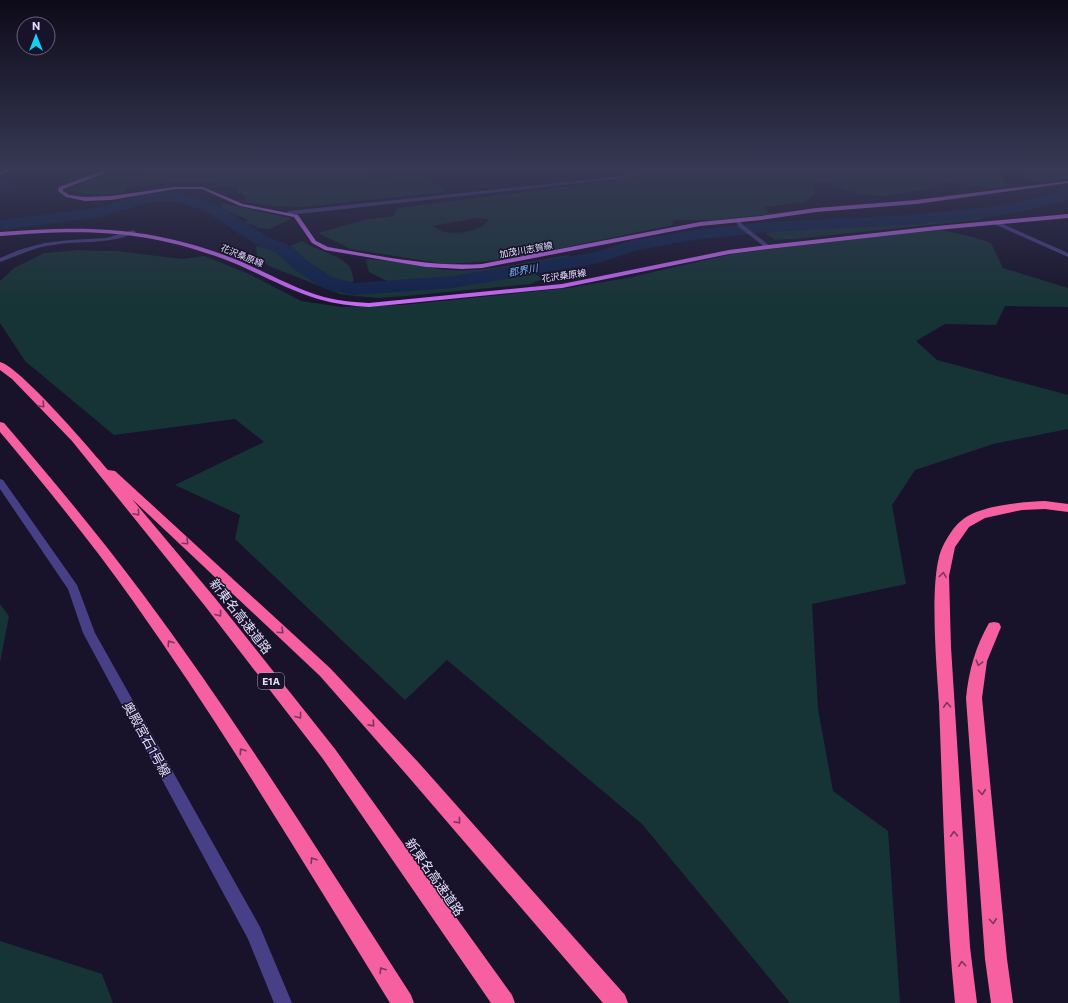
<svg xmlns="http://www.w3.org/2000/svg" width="1068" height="1003" font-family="Commissioner,'Noto Sans JP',sans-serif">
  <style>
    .green { fill: #163435; fill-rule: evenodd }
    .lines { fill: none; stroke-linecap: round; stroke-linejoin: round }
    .river { fill: #10234c; fill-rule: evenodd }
    .minor { fill: #474087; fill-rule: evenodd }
    .major { fill: #cb6bf8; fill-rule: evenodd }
    .highway { fill: #f760a0; fill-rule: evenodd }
    .oneway { stroke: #7c3660 }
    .labels { text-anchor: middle; stroke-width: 3; stroke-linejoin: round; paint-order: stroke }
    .far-street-label { font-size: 9px; fill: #e4defd; stroke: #18132b }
    .far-water-label { font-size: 10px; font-style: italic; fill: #72b2f8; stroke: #18132b }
    .shield { fill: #18132b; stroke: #a7a1be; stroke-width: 1 }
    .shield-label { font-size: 10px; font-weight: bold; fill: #e4defd }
    .near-street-label { font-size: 13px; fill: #e4defd; stroke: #18132b }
  </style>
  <rect width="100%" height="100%" fill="#18132b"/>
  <path class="green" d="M 177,168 L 379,168 L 373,177 L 423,175 L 447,192 L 302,207 L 269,206 L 242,201 L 248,198 L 238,192 L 238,186 L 218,186 L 211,182 L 150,184 L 125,189 L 127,192 C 108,195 88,196 69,190 C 92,173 148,171 177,168 Z
    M 651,168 L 1068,168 L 1068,178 L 1040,183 L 1015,174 L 1004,174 L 1000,179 L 1012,186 L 992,188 L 945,183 L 926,189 L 883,196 L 857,194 L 826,182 L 811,184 L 816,192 L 806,202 L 764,207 L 770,214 L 716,220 L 674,220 L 672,225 L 524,256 L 480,262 L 445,264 L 351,249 L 318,233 L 368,219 L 393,216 L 398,208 L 625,179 L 640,176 ZM 477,218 L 489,219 C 483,231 459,234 446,232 C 442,232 436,228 432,226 Z
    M 221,203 L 290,218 L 291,219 L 269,229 L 258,228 L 254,225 L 244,223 L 249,220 L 222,209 Z
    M 972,216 L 984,219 L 795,239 L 775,240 L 765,233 L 786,230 Z
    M 941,230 L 973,237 L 991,243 L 1003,268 L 1068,288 L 1068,307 L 1005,306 L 996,325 L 945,324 L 916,341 L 937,360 L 1068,395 L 1068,429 L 993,444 L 915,470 L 892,505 L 906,584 L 812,604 L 818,709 L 833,791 L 888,831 L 900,1003 L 790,1003 L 642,824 L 447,660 L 405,700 L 235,539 L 240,515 L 175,485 L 264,442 L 235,419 L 114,435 L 25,361 L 0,323 L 0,281 L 14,268 L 44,253 L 79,250 L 117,251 L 182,259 L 204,256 L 249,274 L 301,301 L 342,307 L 402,305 L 568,288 L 627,278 L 732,254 L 895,234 Z
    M 302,241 C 316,251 337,253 349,266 C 352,270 353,277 354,281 L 347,284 L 312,269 C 306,259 299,253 290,246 Z
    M 256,246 L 272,249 L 308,277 L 346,290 L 364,291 L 483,282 L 536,274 L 542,279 L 531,284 L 406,296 L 378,298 L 356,296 L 340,294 L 269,266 L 257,256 Z
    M 568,255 L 571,257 L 525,268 L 445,281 L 389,282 L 369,272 L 366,260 C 373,256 433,269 447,270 C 487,272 528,262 568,255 Z
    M 0,604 L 9,616 L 0,663 Z
    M 0,941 L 102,974 L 113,1003 L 0,1003 Z"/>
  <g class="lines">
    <path class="river" d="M 25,168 L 42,168 L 40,171 L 0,191 L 0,181 Z
      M 1068,190 L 1068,200 L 1020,212 L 981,218 L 908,225 L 768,232 L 694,240 L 634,251 L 599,263 L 453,288 L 354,295 L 334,291 L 318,285 L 295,270 L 275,252 L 258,246 L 205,211 L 175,201 L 151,202 L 95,218 L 0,230 L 0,220 L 95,208 L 149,193 L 176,191 L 217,205 L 270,238 L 287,244 L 309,262 L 332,277 L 354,283 L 453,276 L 596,252 L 630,241 L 694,230 L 768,222 L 908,215 L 981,208 L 1020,202 Z"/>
    <path class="minor" d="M 644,168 L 648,168 L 638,175 L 616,179 L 289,215 L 286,213 L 289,211 L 616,177 L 635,173 Z
      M 735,220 L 739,220 L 743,225 L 770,246 L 770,248 L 766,248 L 739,227 Z
      M 992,221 L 996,221 L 1068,253 L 1068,257 L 992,223 Z
      M 133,230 L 136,232 L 135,233 C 108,245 81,240 53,245 C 34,247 18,256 0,262 L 0,258 L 19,250 L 44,243 L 70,240 L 106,238 Z
      M 0,479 L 3,480 L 77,585 L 95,633 L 260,927 L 292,1003 L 274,1003 L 248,939 L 83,633 L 68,589 L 0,489 Z"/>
    <path class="major" d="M 10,168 L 15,168 L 0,175 L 0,172 Z
      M 99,168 L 103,168 L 105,171 L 103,174 L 63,189 L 63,191 L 69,195 L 85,197 L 111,196 L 175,187 L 203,187 L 243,204 L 298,215 L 316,241 L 328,247 C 379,256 430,267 482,264 L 700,222 L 761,216 L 816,208 L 916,200 L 1068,181 L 1068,183 L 916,204 L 816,212 L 761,220 L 700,226 L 482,268 L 462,269 L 426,267 L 325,250 L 312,243 L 294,217 L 240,206 L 202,189 L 175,189 L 111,200 L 85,201 L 66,197 L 58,191 L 59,187 L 99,172 L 101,171 Z
      M 1068,214 L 1068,218 L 937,230 L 768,249 L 729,254 L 562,288 L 369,307 C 352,306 335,304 318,299 C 284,289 254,270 221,258 C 142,229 82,229 0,236 L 0,232 C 83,226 144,226 224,255 C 258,267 289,287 324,297 C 339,301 354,302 369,303 L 562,284 L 729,250 L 768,245 L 937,226 Z"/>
    <path class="highway" d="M 0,362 C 20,367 92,451 108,470 L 115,471 L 330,668 L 418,762 L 625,995 L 628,1003 L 603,1003 L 406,774 L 320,676 L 132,499 L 215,598 L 335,749 L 512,995 L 515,1003 L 491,1003 L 323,759 L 205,606 L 72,441 L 12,379 L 0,370 Z
      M 0,422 L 4,423 C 51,478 98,534 142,593 C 238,722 324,860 411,995 L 414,1003 L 390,1003 C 307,868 225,731 133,601 C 92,543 46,487 0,432 Z
      M 1045,501 L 1068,504 L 1068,512 L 1045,509 L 1022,510 L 985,518 L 969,527 L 955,547 L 949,576 L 951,647 L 970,947 L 977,1003 L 955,1003 C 945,904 943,804 939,704 C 937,668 928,575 943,546 C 947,538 954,526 961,521 C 979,505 1022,502 1045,501 Z
      M 994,622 L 999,623 L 1001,627 L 987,661 L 982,698 L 1007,959 L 1013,1003 L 991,1003 L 985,959 L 966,698 C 969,670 975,648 989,623 Z"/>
  </g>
  <defs><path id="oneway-chevron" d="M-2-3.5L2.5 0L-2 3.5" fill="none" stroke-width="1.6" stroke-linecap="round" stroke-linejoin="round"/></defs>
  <g class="oneway">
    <use href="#oneway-chevron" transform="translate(42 405) rotate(46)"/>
    <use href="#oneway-chevron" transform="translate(137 513) rotate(50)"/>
    <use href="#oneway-chevron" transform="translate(186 542) rotate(43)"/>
    <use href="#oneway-chevron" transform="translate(943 575) rotate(-83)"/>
    <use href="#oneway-chevron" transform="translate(219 614) rotate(52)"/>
    <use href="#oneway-chevron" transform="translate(281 631) rotate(43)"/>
    <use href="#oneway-chevron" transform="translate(170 643) rotate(-124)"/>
    <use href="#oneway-chevron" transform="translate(979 663) rotate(105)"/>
    <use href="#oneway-chevron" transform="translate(947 705) rotate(-93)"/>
    <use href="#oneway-chevron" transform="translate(299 716) rotate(52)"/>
    <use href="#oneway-chevron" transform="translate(372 724) rotate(48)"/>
    <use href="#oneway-chevron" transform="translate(242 751) rotate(-124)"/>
    <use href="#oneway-chevron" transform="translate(982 792) rotate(85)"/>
    <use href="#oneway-chevron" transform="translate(458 821) rotate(49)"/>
    <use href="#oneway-chevron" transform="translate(954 834) rotate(-93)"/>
    <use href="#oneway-chevron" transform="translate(313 860) rotate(-122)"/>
    <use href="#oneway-chevron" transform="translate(993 921) rotate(85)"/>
    <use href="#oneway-chevron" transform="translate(962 964) rotate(-96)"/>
    <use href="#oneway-chevron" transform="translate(382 970) rotate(-122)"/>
  </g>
  <linearGradient id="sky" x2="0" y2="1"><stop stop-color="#0d0a18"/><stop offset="0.55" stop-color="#373955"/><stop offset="1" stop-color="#373955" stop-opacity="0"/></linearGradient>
  <rect width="1068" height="308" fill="url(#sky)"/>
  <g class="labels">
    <g class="far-street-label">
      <text transform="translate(526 250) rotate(-10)" y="3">加茂川志賀線</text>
      <text transform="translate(242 256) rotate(22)" y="3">花沢桑原線</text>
      <text transform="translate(564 276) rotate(-8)" y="3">花沢桑原線</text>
    </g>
    <g class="far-water-label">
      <text transform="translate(523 270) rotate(-10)" y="4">郡界川</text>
    </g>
    <rect class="shield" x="258" y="673" width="26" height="16" rx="3"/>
    <g class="shield-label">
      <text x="271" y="685">E1A</text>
    </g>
    <g class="near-street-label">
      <text transform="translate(241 616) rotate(52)" y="5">新東名高速道路</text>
      <text transform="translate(147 739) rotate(61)" y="5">奥殿宮石1号線</text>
      <text transform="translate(435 877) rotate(55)" y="5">新東名高速道路</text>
    </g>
  </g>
  <g transform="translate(36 36)"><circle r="19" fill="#18132b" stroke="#6a647f"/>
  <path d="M0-3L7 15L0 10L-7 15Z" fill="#14d1f3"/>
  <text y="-6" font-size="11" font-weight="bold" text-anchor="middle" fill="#e4defd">N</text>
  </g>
</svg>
